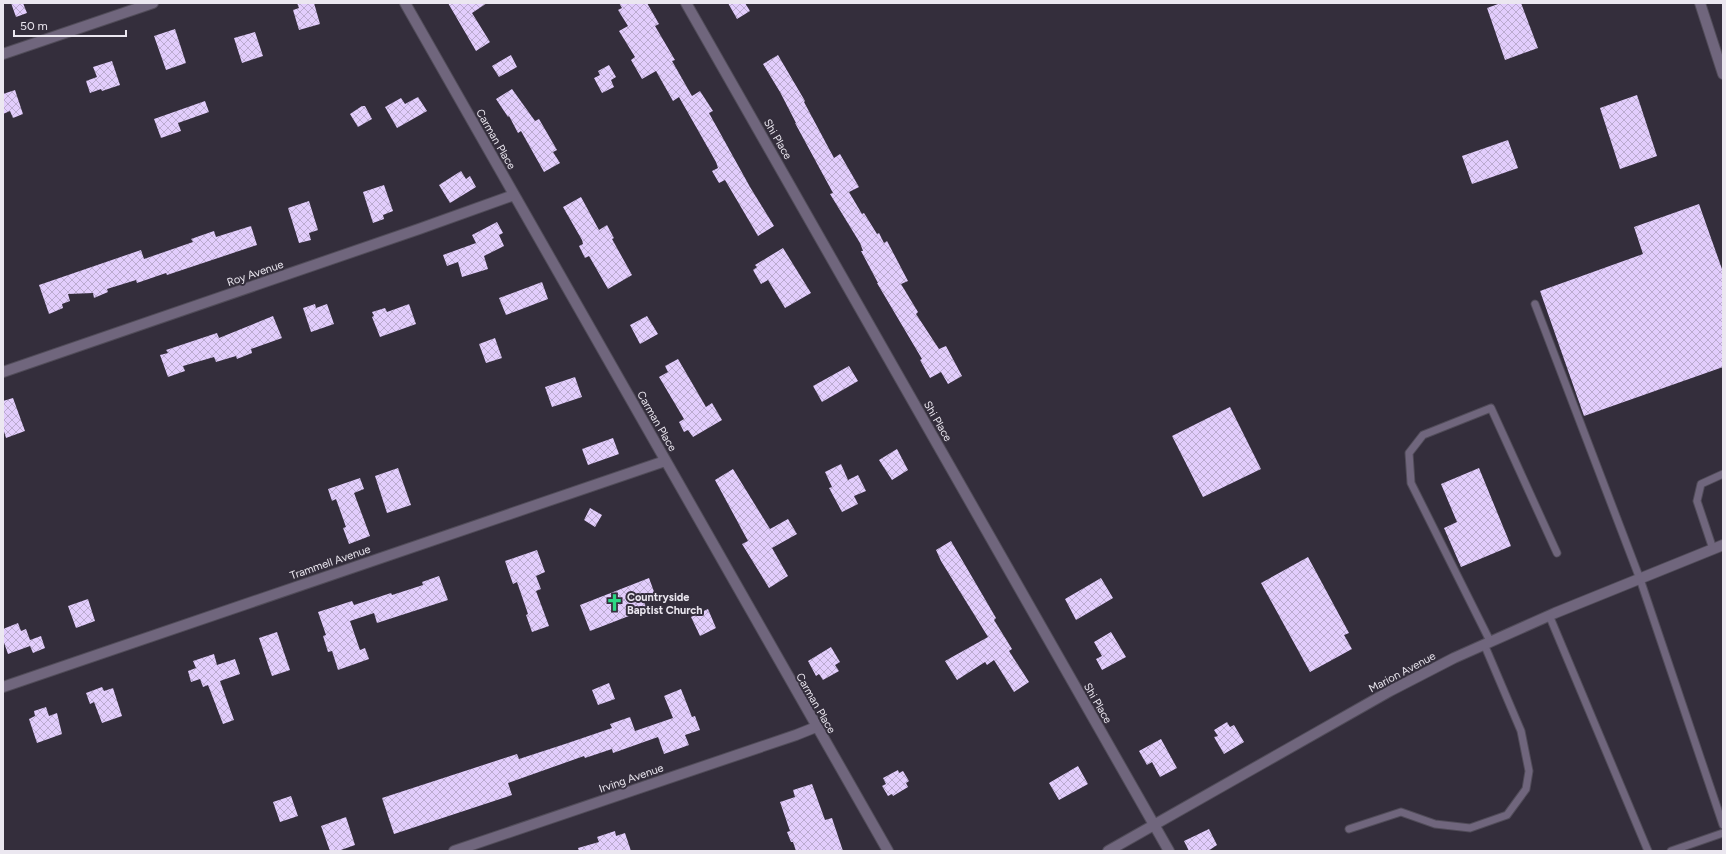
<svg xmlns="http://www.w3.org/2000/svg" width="1726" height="854" font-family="Figtree,sans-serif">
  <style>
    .building { fill: url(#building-cross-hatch) }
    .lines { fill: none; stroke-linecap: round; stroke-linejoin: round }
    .lane-casing { stroke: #514c59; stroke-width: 9 }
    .street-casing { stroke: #514c59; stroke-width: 12 }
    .lane { stroke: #70667d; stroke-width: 7 }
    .street { stroke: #70667d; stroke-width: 10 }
    .labels { text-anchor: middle; stroke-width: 4; stroke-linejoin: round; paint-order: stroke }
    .street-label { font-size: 11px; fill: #ebe7f0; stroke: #342e3c }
    .poi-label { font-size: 11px; font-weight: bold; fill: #ebe7f0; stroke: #342e3c; text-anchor: start }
  </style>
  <defs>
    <pattern id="building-cross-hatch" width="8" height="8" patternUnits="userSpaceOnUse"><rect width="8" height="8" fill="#e2cdfc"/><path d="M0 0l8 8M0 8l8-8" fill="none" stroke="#bbabcf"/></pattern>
  </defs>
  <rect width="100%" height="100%" fill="#342e3c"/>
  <path class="building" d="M 11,3 L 23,3 L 27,13 L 16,17 Z
    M 297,3 L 314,3 L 320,24 L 299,30 L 293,10 L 299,8 Z
    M 448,3 L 487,3 L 472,13 L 490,42 L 476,51 Z
    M 619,3 L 647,3 L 659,24 L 655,26 L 675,60 L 672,61 L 692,96 L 700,91 L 713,111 L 709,113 L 750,187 L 774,226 L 758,236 L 725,180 L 719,183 L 712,171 L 718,168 L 716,162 L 679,97 L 673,101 L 656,71 L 642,79 L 631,60 L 635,57 L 619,31 L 628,26 L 618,10 L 622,8 Z
    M 728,3 L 745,3 L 750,11 L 737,19 Z
    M 1501,3 L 1521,3 L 1538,48 L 1505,60 L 1487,8 Z
    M 175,29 L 186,63 L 166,70 L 154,36 Z
    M 255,32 L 263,56 L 242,63 L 234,38 Z
    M 511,55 L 517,67 L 499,77 L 492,66 Z
    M 778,55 L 805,101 L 804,102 L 834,158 L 840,154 L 859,187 L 849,192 L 862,214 L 864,213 L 877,234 L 879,233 L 884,243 L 887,241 L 908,281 L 901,284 L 918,312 L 916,314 L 939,349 L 946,346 L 962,376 L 948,384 L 941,372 L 930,378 L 920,360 L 922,359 L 877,283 L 878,283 L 861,251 L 863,251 L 860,243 L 830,194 L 833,193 L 795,123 L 796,123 L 780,92 L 763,64 Z
    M 112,61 L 120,85 L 102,91 L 101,89 L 90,93 L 86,81 L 97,77 L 93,67 Z
    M 609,65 L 616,77 L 611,80 L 614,87 L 602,93 L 594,78 L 600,75 L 598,71 Z
    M 512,89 L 535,121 L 539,119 L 557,150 L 553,152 L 560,163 L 544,172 L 521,131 L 518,133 L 509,116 L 508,117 L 496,99 Z
    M 15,90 L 23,114 L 13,118 L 10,111 L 3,114 L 3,94 Z
    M 1637,95 L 1657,156 L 1620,169 L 1600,108 Z
    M 418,97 L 427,111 L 397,128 L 385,107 L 401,98 L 405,104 Z
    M 205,101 L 209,112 L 178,123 L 181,131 L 161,138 L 154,119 Z
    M 362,106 L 365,106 L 372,119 L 358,127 L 350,114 Z
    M 1508,140 L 1518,168 L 1472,184 L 1462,156 Z
    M 461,171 L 466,179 L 470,176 L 476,187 L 450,203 L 439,185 Z
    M 384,185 L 393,211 L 383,215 L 384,219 L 373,223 L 363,192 Z
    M 581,197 L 599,230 L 607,225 L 614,238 L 612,239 L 632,275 L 608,289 L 589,256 L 585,258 L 579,246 L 583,244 L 582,240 L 563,207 Z
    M 309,201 L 318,230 L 309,233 L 311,240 L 299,243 L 288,208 Z
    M 1699,204 L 1723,272 L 1723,367 L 1584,416 L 1540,291 L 1643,254 L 1634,227 Z
    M 497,222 L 503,233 L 499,235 L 504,246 L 484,256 L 488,269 L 462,277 L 458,262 L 447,266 L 443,255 L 476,243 L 472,235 Z
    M 251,226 L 257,245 L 167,275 L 166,273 L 137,283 L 136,280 L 107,289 L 108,292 L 94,298 L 93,293 L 68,294 L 70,301 L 62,304 L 63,308 L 49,314 L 39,285 L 141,250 L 144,259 L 193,242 L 191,239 L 214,231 L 216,237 Z
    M 783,248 L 811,293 L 785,308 L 768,280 L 761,284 L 753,270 L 757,267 L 755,265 Z
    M 542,282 L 548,299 L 506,315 L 499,298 Z
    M 315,304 L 316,308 L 327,304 L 334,324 L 311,332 L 303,308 Z
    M 409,304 L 416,324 L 380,337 L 372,317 L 374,316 L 372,312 L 385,308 L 387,312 Z
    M 273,316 L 282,338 L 251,349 L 252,353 L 237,359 L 236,356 L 216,362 L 214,357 L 183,366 L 185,371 L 168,377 L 160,355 L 168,353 L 166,350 L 217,333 L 219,338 Z
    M 647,316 L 658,334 L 640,344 L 630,325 Z
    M 495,338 L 502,358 L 486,363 L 479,344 Z
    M 678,359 L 706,407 L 712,403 L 722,420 L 693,437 L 688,430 L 684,432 L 679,422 L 684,419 L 659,377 L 668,372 L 665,366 Z
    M 849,366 L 858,381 L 822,402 L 813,386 Z
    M 575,377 L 582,397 L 552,407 L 545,387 Z
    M 13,398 L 25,431 L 6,438 L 3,428 L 3,401 Z
    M 1230,407 L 1261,469 L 1203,497 L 1172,436 Z
    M 613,438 L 619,454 L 588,465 L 582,449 Z
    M 897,449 L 908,470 L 892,480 L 879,460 Z
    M 841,464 L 848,480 L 858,475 L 866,491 L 854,496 L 858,504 L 842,512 L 829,488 L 832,487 L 825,472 Z
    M 398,468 L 411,505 L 387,513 L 375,476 Z
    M 1479,468 L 1511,546 L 1461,567 L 1444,528 L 1457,522 L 1441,484 Z
    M 733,469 L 770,529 L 788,519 L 797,534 L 772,548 L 788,576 L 769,588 L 742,544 L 748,541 L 715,480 Z
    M 360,478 L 364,489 L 354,493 L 370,536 L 349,544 L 343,528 L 346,527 L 336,499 L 332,501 L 328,489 Z
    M 590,508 L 602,515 L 595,527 L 584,520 Z
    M 951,541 L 996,618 L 994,620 L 1012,649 L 1009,651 L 1029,682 L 1014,692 L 994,660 L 987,665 L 985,662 L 957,680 L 945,661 L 988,637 L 941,561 L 936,550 Z
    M 537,550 L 545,572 L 536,576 L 541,589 L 536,591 L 549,626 L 532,632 L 526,615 L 528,614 L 517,582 L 513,584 L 505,561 Z
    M 1308,557 L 1349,633 L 1344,635 L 1352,649 L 1310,672 L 1261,583 Z
    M 439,576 L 448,600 L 377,623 L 374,613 L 350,621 L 360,650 L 365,648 L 369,659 L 338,670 L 332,651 L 328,652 L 323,636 L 326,635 L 318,612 L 352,601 L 354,605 L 391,593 L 392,595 L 423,585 L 422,582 Z
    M 649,578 L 656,597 L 644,602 L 647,609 L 590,631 L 580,605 Z
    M 1101,578 L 1113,598 L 1076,620 L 1065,599 Z
    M 88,599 L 95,621 L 76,628 L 68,606 Z
    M 708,609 L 716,628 L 700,636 L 691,617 Z
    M 18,623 L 21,631 L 26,629 L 30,640 L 41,636 L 45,648 L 33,653 L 30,646 L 8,654 L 3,640 L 3,629 Z
    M 277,632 L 290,670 L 272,676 L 259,638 Z
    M 1111,632 L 1126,657 L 1102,670 L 1096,659 L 1102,656 L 1094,642 Z
    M 831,647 L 840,662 L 835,665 L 839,671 L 823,680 L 819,674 L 816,676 L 808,661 Z
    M 214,654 L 217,665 L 235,659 L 240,674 L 220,681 L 234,720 L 223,724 L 208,685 L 203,687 L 200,679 L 191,682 L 188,671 L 196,668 L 193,661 Z
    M 609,683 L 615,699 L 598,705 L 592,690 Z
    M 102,687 L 104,691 L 113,688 L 122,716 L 102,723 L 94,702 L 90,704 L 86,693 Z
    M 681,689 L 692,717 L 695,716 L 700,730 L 685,735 L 689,745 L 664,754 L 658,737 L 613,753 L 612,749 L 585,758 L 584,756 L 508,783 L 512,795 L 394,834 L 382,798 L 517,754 L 519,759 L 565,744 L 612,728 L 610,724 L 630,717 L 635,731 L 673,718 L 664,696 Z
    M 46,707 L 49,716 L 57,713 L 62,734 L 37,743 L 29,719 L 35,716 L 34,711 Z
    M 1227,722 L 1230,727 L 1234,725 L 1244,742 L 1224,754 L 1214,737 L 1218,736 L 1214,730 Z
    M 1161,739 L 1177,768 L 1160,777 L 1152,762 L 1147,765 L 1139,751 Z
    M 1078,766 L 1088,784 L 1059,800 L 1049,783 Z
    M 898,770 L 899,773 L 903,771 L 909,781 L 906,783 L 908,787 L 893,796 L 892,794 L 888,796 L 882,786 L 886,784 L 883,778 Z
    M 812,784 L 825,820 L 832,818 L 843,851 L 796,851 L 793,842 L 791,842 L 787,832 L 790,831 L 780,802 L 795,797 L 793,790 Z
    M 291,796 L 298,816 L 280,822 L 273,802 Z
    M 346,817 L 355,845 L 338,851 L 330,851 L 321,826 Z
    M 1209,829 L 1217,845 L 1208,851 L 1189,851 L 1184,841 Z
    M 615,831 L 616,836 L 625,833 L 631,851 L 579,851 L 578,848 L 599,842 L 597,837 Z"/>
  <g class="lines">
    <defs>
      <path id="lane" d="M 1535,304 L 1640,579 L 1723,825
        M 1713,549 L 1697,501 L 1701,484 L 1723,474
        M 1549,615 L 1648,851
        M 1490,641 L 1411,483 L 1409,453 L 1423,435 L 1491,408 L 1557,553
        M 1349,829 L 1401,812 L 1435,824 L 1470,828 L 1507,815 L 1526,789 L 1529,771 L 1521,731 L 1484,644
        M 1671,851 L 1723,833"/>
      <path id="street" d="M 405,3 L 888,851
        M 686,3 L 1169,851
        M 1700,3 L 1723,74
        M 3,54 L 153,3
        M 3,372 L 419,229 L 514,195
        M 3,687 L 665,461
        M 454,851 L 796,735 L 816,727
        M 1108,851 L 1390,691 L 1454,658 L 1555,613 L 1723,545"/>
    </defs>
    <use href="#lane" class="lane-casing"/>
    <use href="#street" class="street-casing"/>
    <use href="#lane" class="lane"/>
    <use href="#street" class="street"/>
  </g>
  <defs>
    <symbol id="church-bare" viewBox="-9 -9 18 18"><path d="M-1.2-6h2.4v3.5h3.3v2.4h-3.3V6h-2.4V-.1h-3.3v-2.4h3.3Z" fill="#2bd884" stroke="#342e3c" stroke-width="2.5" paint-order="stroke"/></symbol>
  </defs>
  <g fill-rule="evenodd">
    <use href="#church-bare" x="602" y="590" width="25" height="25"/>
  </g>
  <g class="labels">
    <g class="street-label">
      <text transform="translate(496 139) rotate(60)" y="4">Carman Place</text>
      <text transform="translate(778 139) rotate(60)" y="4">Shi Place</text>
      <text transform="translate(255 273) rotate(-19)" y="4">Roy Avenue</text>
      <text transform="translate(657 421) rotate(60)" y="4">Carman Place</text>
      <text transform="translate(938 421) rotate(60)" y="4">Shi Place</text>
      <text transform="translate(330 562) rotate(-19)" y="4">Trammell Avenue</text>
      <text transform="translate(1402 672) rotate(-28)" y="4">Marion Avenue</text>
      <text transform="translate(816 703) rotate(60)" y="4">Carman Place</text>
      <text transform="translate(1098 703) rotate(60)" y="4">Shi Place</text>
      <text transform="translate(631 778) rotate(-19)" y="4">Irving Avenue</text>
    </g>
    <g class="poi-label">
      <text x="627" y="601">Countryside<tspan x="627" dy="13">Baptist Church</tspan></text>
    </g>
  </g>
  <rect width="1726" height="854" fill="none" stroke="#ebe7f0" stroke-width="8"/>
  <path d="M14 30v6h112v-6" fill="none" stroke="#ebe7f0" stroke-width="2"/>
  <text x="20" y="30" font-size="12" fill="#ebe7f0" stroke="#342e3c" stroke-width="3" paint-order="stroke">50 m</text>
</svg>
